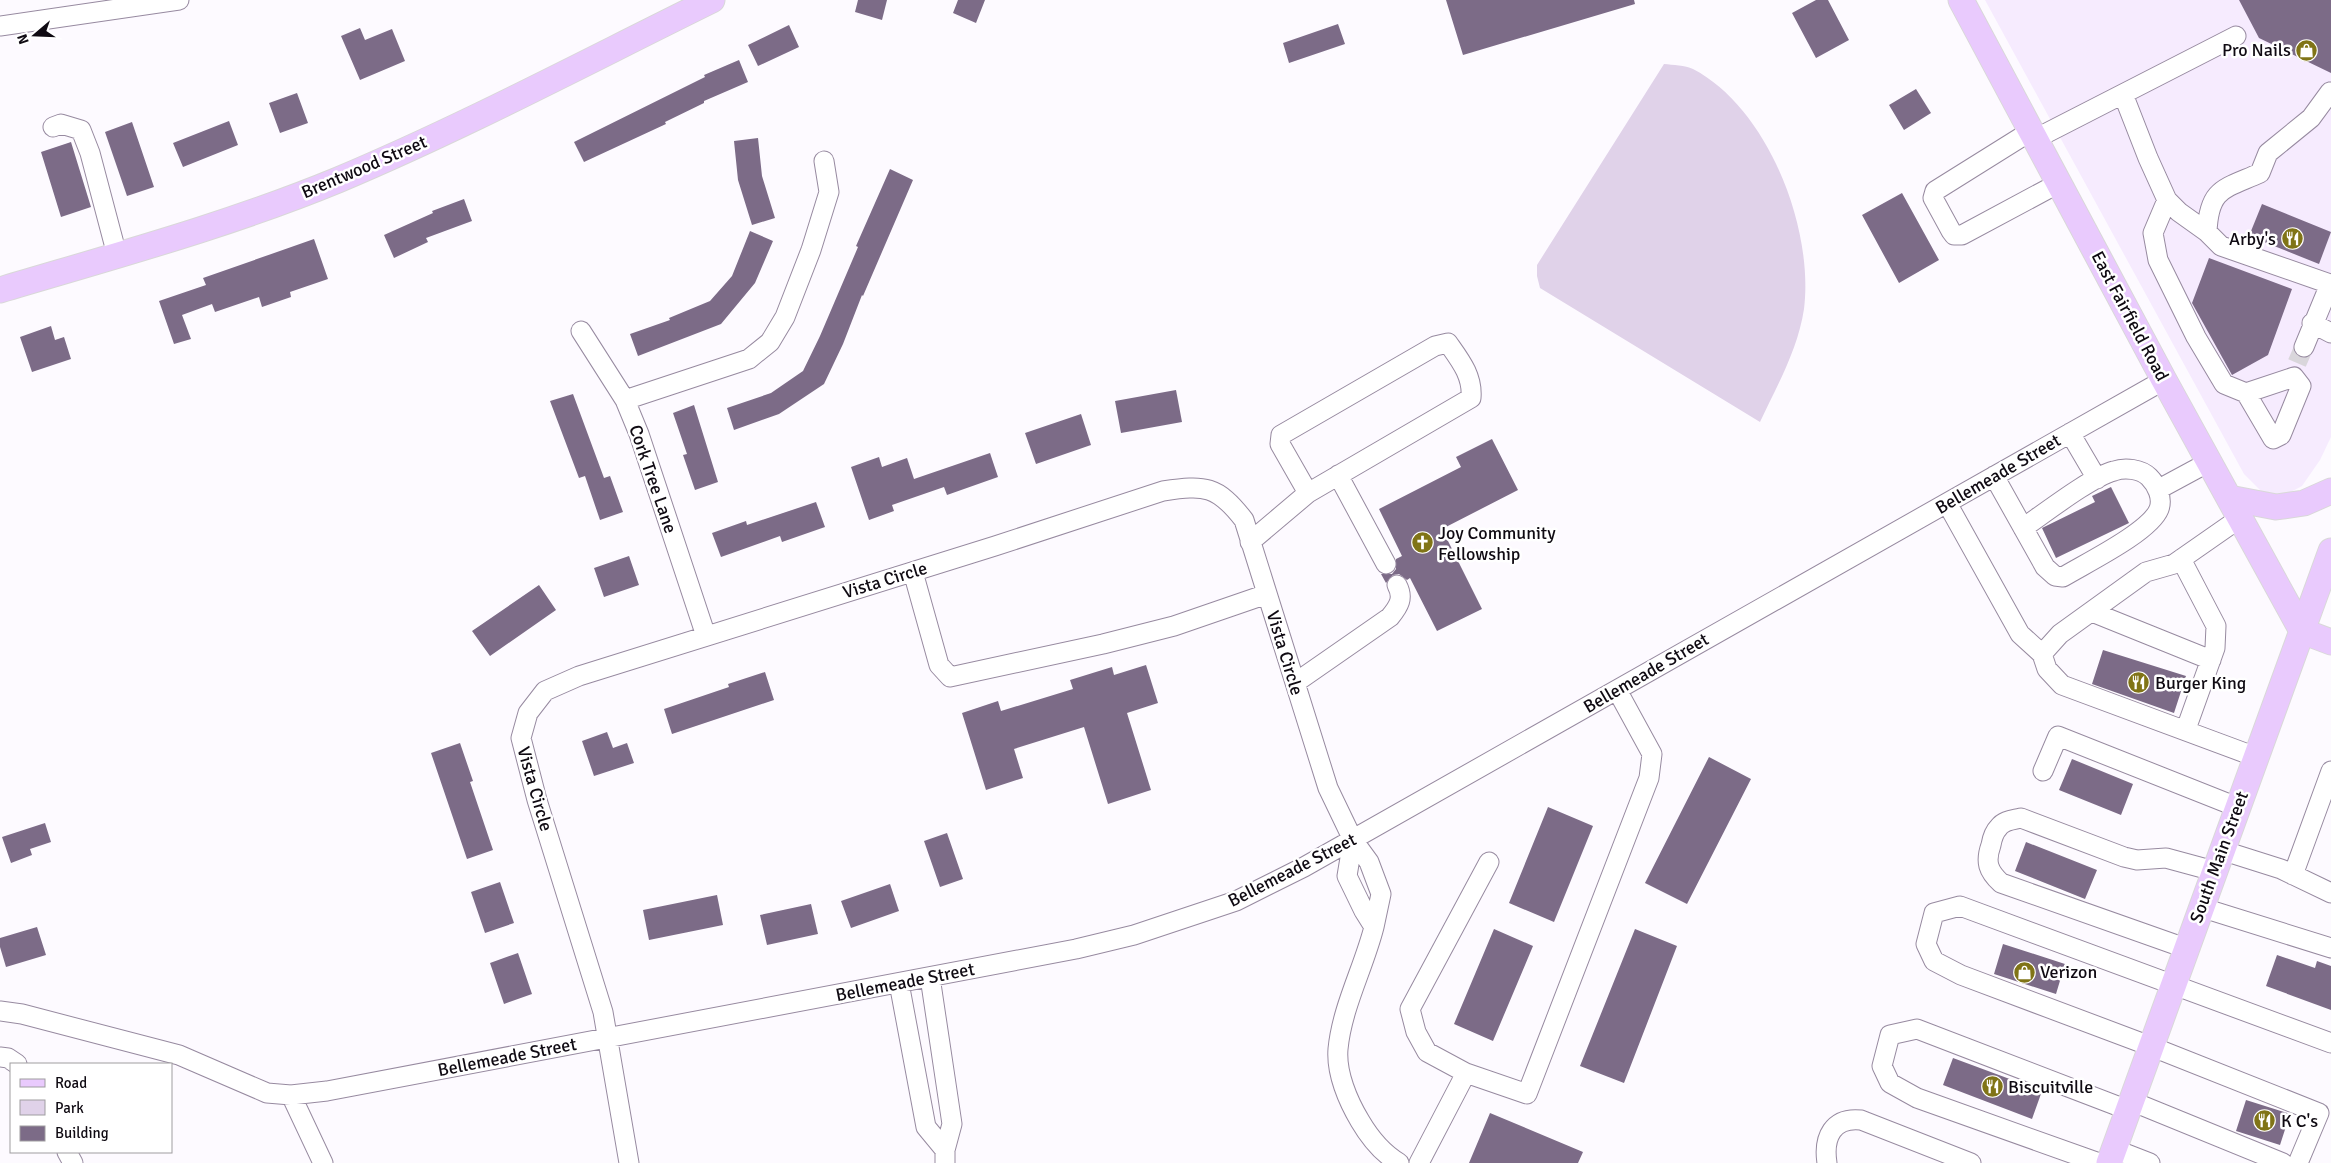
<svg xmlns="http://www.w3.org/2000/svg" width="2331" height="1163" font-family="Signika,sans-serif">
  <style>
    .built { fill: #f6ebfe }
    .green { fill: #e0d2e9 }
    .building { fill: #7c6b87 }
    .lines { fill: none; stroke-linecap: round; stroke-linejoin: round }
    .minor-tunnel { stroke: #d9d6db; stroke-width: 19; stroke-dasharray: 19 9; stroke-linecap: butt }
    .minor-casing { stroke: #978aa0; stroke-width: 21 }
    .major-casing { stroke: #d9d8d9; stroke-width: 27 }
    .minor { stroke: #fff; stroke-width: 19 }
    .major { stroke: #e9cafd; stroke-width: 25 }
    .labels { text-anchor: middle; stroke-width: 5; stroke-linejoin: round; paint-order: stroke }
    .poi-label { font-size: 18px; fill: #0f0a12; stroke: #fff; text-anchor: start }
    .street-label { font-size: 18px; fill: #0f0a12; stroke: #fff }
  </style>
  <rect width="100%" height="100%" fill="#fdfaff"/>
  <path class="built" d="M 1985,0 L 2331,0 L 2331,437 L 2320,460 L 2302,486 L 2281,497 L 2262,492 L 2244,474 Z"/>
  <path class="green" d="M 1664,64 C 1673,65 1685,65 1693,69 C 1768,108 1814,228 1804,309 C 1798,349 1777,386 1760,422 L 1540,288 L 1537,276 L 1537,265 Z"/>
  <path class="building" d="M 858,0 L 887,0 L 882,20 L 855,12 Z
    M 958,0 L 985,0 L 976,23 L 953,13 Z
    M 1446,0 L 1634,0 L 1635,4 L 1463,55 Z
    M 1816,0 L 1828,0 L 1849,40 L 1816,58 L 1792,13 Z
    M 2239,0 L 2331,0 L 2331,73 L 2259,38 Z
    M 1338,24 L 1345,44 L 1289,63 L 1283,43 Z
    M 789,25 L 799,47 L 758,66 L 748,45 Z
    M 360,28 L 365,40 L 392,29 L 405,61 L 360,80 L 341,36 Z
    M 739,60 L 748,82 L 704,101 L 704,103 L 665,122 L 666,124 L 584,162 L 574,142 L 705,77 L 704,75 Z
    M 1916,89 L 1931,113 L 1904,130 L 1889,105 Z
    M 297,93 L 308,123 L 280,133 L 269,103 Z
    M 229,121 L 238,145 L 183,167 L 173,143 Z
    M 132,122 L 154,187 L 127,196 L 105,132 Z
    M 758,138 L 762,176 L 775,218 L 752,225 L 738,180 L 734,141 Z
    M 71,142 L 91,207 L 61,217 L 41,152 Z
    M 890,169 L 913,180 L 863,296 L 862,295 L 843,344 L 824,384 L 779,414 L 734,430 L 727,408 L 771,393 L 803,371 L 820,336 L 858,247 L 856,246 Z
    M 1902,193 L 1939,260 L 1899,283 L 1862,215 Z
    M 464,199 L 472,221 L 426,238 L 428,242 L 394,258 L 384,235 L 433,213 L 432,211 Z
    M 2262,204 L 2331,232 L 2319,264 L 2249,236 Z
    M 750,231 L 773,241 L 755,283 L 721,324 L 638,356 L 630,334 L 670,320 L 669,318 L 710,301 L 732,276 Z
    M 314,239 L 328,279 L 290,292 L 291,297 L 262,307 L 259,297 L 215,312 L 212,304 L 182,315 L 191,339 L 174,344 L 159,301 L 206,285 L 203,278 Z
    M 2209,258 L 2292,289 L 2268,355 L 2232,375 L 2192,303 Z
    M 51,326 L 55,340 L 64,337 L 71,359 L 32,372 L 20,337 Z
    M 1176,390 L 1182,422 L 1121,433 L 1115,401 Z
    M 573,394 L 604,478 L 610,476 L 623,512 L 600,520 L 585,476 L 579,478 L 550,401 Z
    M 694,405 L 718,482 L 695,490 L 683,455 L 687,454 L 673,413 Z
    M 1081,414 L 1091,445 L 1036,464 L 1025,433 Z
    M 1492,439 L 1518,490 L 1442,529 L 1482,609 L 1437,631 L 1410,578 L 1407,580 L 1399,574 L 1393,575 L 1386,583 L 1381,574 L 1392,574 L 1396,569 L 1396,559 L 1402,556 L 1379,509 L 1461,467 L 1456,457 Z
    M 990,453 L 998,477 L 947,495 L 944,487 L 892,505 L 894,511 L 869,520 L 851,467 L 879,457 L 882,467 L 907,458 L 914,479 Z
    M 2111,487 L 2129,523 L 2056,558 L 2042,528 L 2095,502 L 2092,496 Z
    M 816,502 L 825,527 L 782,542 L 780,536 L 721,557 L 712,533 L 746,521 L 747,525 Z
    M 629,556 L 639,585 L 604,597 L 594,568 Z
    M 539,585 L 556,610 L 490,656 L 472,631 Z
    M 2103,650 L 2186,676 L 2174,713 L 2092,684 Z
    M 1146,665 L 1158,703 L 1127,713 L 1151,790 L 1108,804 L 1084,727 L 1014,749 L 1023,778 L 986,790 L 962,713 L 998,701 L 1001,711 L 1073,689 L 1070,680 L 1112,667 L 1114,675 Z
    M 765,672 L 774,700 L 672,734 L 664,709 L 729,687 L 728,684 Z
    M 607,732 L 613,748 L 627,743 L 634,763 L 594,776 L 582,741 Z
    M 460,743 L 473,781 L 470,782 L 493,850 L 467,859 L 431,753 Z
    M 1709,757 L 1751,779 L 1687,904 L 1645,883 Z
    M 2072,759 L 2133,784 L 2121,815 L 2059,790 Z
    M 1548,807 L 1593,826 L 1554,922 L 1509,903 Z
    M 45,823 L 51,842 L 30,849 L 32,855 L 11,863 L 2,837 Z
    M 947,833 L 963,879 L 940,887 L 924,841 Z
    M 2026,842 L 2097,870 L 2085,899 L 2015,871 Z
    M 500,882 L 514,923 L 485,933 L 471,892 Z
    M 890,884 L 899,911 L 851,928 L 841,901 Z
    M 717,895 L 723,925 L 649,940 L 643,910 Z
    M 811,904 L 818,934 L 767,945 L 760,915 Z
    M 37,927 L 46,955 L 6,967 L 0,947 L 0,938 Z
    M 1494,929 L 1533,946 L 1493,1041 L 1454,1024 Z
    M 1635,929 L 1677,946 L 1624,1083 L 1580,1066 Z
    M 2003,944 L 2065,964 L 2056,994 L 1994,974 Z
    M 518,953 L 532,994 L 504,1004 L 490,963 Z
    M 2277,955 L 2315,968 L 2317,961 L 2331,966 L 2331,1010 L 2266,986 Z
    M 1953,1058 L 2042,1091 L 2032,1119 L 1943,1085 Z
    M 2246,1100 L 2290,1114 L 2280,1145 L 2236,1131 Z
    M 1490,1113 L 1583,1152 L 1578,1163 L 1469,1163 Z"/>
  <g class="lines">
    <path class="minor-tunnel" d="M 2297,363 L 2304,347"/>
    <defs>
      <path id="minor" d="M 0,26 L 179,0
        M 2123,94 L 2148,158 L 2167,200 L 2179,212 L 2207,232 L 2221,246 L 2330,284 L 2304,347
        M 53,127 L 61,124 L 81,130 L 90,153 L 117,255
        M 2031,131 L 1935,191 L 1933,198 L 1951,231 L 1954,235 L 1962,235 L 2059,183
        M 2035,139 L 2236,36
        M 2167,200 L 2153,233 L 2158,260 L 2196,337 L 2224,384 L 2246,393 L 2273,439 L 2281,435 L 2301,386 L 2294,377 L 2246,393
        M 2207,232 C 2209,188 2224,189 2260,173 L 2268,153 L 2311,118 L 2330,92
        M 2312,323 L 2331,333
        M 581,331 L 625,400 L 639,434 L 706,636
        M 625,400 L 749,359 L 770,342 L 785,317 L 811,250 L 829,192 L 824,161
        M 2070,433 L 2097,479
        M 1338,475 L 1386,564
        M 1994,476 L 2045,567 L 2055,576 L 2063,577 C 2086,563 2150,532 2159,509 C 2163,498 2157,485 2149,477 C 2141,469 2125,467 2114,471 C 2091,477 2045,513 2023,528
        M 2159,489 L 2209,462
        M 1947,503 L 2020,634 L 2042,654 L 2047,669 L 2062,685 L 2256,757
        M 1250,542 L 1308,493 L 1471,398 C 1473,376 1460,360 1448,343 L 1435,346 L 1281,435 L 1280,444 L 1308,493
        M 2181,559 L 2216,626 L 2215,648 L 2186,729
        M 913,572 L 939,665 L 950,677 L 1103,644 L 1174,626 L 1267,594
        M 2092,612 L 2211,660
        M 2042,654 L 2060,634 L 2146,572 L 2174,564 L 2240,518
        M 1295,683 L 1390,617 C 1399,606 1404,598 1397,585
        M 2043,771 L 2058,736 L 2237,807
        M 2221,850 L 2281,869 L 2331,893
        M 1489,862 L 1410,1009 L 1416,1032 L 1427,1052 L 1466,1073 L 1527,1094 L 1649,778 L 1652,754 L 1617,690
        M 2293,875 L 2331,771
        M 2200,907 L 2331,948
        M 1374,927 C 1364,967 1342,1007 1338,1049 C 1336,1073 1348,1101 1360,1121 C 1370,1138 1382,1153 1399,1163
        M 2185,948 L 2001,883 C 1988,871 1985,862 1991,845 C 1992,839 1995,831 1999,827 C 2004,820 2013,820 2021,818 L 2124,857 L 2137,860 L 2166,858 L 2214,871
        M 930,977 L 952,1124 L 945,1150 L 945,1163
        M 899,983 L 926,1127 L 945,1150
        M 0,1011 L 22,1014 L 179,1055 L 267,1093 L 291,1095 L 323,1163
        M 0,1057 L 8,1058 L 17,1064
        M 291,1095 L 327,1091 L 1076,949 L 1134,935 L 1236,901 L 1304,867 L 2164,380
        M 2131,1101 L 2283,1163
        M 2114,1149 L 2150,1163
        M 67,1152 L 73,1163
        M 629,1163 L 603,1012 L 537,800 L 521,738 L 528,713 L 545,691 L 579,676 L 995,546 L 1163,491 C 1205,485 1217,485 1244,520 L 1328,788 L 1353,840 L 1369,862 L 1381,894 L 1374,927 L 1364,911 L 1347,876 L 1353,840
        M 1419,1163 L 1466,1073
        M 1827,1163 C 1823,1137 1833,1117 1861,1120 L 1971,1163
        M 2099,1163 L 1917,1098 L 1890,1083 L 1882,1066 L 1890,1035 L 1917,1029 L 2128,1110
        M 2298,1163 L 2319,1113 L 2150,1046 L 1961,975 L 1934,961 L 1926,944 L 1934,913 L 1960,906 L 2331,1043"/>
      <path id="major" d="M 1961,0 L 2164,380 L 2302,631
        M 0,290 C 114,256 229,225 338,180 C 466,126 588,61 712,0
        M 2229,498 L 2276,507 L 2304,503 L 2331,491
        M 2302,631 L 2331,642
        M 2109,1163 L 2331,551"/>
    </defs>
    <use href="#minor" class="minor-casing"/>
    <use href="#major" class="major-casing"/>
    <use href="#minor" class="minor"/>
    <use href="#major" class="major"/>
  </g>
  <defs>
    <symbol id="shop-disc" viewBox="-11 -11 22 22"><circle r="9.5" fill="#807417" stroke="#fff"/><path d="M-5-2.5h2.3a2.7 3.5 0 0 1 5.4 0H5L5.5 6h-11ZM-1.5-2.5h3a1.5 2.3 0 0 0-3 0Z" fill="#fff"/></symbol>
    <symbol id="restaurant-disc" viewBox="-11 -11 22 22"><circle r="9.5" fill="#807417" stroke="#fff"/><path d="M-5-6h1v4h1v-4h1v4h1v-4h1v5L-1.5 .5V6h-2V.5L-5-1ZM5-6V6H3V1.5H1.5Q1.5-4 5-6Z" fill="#fff"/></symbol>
    <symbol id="church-disc" viewBox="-11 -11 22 22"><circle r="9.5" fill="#807417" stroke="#fff"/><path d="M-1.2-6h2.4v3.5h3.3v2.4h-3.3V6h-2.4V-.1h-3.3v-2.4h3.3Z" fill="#fff"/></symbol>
  </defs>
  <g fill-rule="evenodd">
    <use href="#shop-disc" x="2294" y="38" width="25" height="25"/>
    <use href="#restaurant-disc" x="2280" y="226" width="25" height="25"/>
    <use href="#church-disc" x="1410" y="530" width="25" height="25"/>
    <use href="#restaurant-disc" x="2126" y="670" width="25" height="25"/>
    <use href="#shop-disc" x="2012" y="960" width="25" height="25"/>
    <use href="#restaurant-disc" x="1980" y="1074" width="25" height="25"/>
    <use href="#restaurant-disc" x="2252" y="1108" width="25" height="25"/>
  </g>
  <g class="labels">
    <g class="poi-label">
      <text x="2291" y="56" text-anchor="end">Pro Nails</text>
      <text x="2276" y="245" text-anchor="end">Arby's</text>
      <text x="1438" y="539">Joy Community<tspan x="1438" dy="21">Fellowship</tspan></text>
      <text x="2155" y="689">Burger King</text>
      <text x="2040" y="978">Verizon</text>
      <text x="2008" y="1093">Biscuitville</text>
      <text x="2281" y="1127">K C's</text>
    </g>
    <g class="street-label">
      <text transform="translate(364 167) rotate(-23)" y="6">Brentwood Street</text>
      <text transform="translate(2130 316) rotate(62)" y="6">East Fairfield Road</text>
      <text transform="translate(1998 474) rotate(-30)" y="6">Bellemeade Street</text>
      <text transform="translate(653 479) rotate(71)" y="6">Cork Tree Lane</text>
      <text transform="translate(885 580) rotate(-17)" y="6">Vista Circle</text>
      <text transform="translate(1285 653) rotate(73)" y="6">Vista Circle</text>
      <text transform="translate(1646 673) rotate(-30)" y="6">Bellemeade Street</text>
      <text transform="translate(535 789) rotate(74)" y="6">Vista Circle</text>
      <text transform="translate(2219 857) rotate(-70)" y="6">South Main Street</text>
      <text transform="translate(1292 870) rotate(-27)" y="6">Bellemeade Street</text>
      <text transform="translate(905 982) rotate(-11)" y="6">Bellemeade Street</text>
      <text transform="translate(507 1057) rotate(-11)" y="6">Bellemeade Street</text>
    </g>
  </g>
  <rect x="10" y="1063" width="162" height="90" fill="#ffffff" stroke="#9f9da0"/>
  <rect x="20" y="1079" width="25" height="8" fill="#e9cafd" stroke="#9f9da0"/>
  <text x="55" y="1088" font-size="15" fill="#0f0a12">Road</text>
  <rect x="20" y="1100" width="25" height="15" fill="#e0d2e9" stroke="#9f9da0"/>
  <text x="55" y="1113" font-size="15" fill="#0f0a12">Park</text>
  <rect x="20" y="1126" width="25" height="15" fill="#7c6b87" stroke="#9f9da0"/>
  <text x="55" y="1138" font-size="15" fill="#0f0a12">Building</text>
  <g transform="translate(35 35) rotate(251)" stroke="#ffffff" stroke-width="4" paint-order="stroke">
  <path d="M0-4L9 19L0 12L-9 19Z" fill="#0f0a12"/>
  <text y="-8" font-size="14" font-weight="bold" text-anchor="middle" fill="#0f0a12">N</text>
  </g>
</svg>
